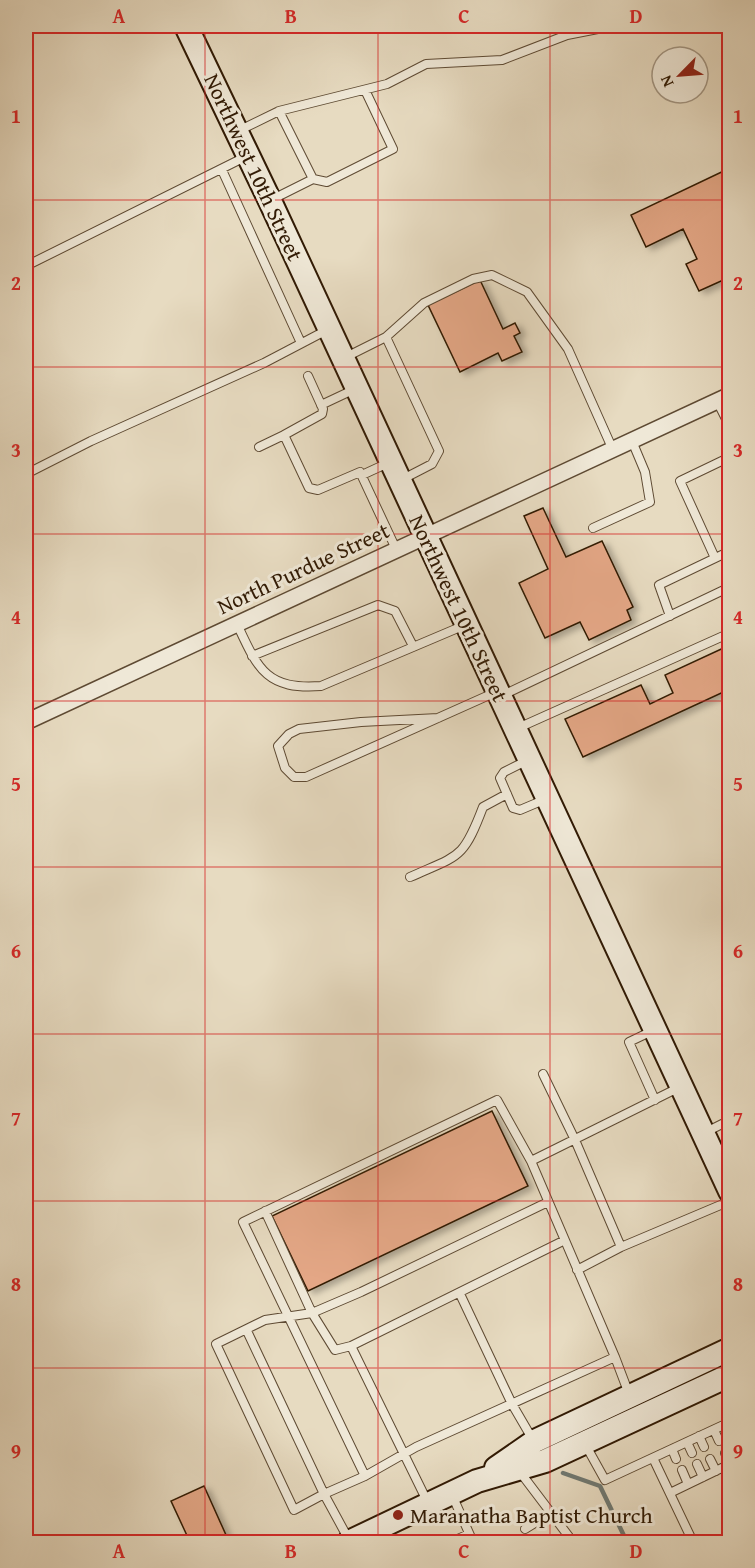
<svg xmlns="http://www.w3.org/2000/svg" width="755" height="1568" font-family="'Gentium Book Plus',serif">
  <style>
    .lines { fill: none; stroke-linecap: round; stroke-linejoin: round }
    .stream { stroke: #707972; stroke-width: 4.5 }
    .building { fill: #e4a786; stroke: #311a04; stroke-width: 1.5; filter: url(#shadow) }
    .lane-casing { stroke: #5e4a33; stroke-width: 10 }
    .street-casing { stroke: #5e4a33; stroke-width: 18 }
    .secondary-casing { stroke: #311a04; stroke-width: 26 }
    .lane { stroke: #efe8d7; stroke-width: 8 }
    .street { stroke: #efe8d7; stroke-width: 15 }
    .secondary { stroke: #efe8d7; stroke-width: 22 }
    .grid { fill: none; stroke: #d62828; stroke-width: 1.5; stroke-opacity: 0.55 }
    .poi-dot { fill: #8f2418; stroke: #efe8d7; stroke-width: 2 }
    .labels { text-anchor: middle; stroke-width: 6; stroke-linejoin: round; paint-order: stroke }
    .street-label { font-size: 22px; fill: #311a04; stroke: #efe8d7 }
    .poi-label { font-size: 22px; fill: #311a04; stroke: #efe8d7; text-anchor: start }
    .neatline { fill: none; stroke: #d62828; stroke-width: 2 }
    .grid-label { font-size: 20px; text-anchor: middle; font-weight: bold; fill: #d62828 }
  </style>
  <defs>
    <filter id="shadow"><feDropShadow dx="5.5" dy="3" stdDeviation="3" flood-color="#0004"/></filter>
  </defs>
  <rect width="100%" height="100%" fill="#e7dbc1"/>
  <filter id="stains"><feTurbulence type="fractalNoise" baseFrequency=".00333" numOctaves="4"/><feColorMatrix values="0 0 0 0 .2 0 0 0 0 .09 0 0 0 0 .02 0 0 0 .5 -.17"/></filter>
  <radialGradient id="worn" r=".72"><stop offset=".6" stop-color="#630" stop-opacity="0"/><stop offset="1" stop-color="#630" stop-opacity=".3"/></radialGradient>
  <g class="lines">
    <path class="stream" d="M 563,1473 L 600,1486 L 627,1542"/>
  </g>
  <path class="building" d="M 730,168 L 730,277 L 699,291 L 686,264 L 697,259 L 683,229 L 646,247 L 631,215 Z
    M 480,280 L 503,329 L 515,323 L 520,333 L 514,336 L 522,352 L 502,361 L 498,353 L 460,372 L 428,305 Z
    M 543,508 L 566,557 L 602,541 L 633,607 L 627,610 L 631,620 L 589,640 L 580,622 L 545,638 L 519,583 L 548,569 L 524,516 Z
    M 730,645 L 730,689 L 583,757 L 565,719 L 641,685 L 650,704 L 673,693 L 665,675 Z
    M 492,1111 L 528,1186 L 308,1291 L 272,1216 Z
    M 204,1486 L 226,1535 L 220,1538 L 222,1542 L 190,1542 L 171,1501 Z"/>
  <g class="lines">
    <defs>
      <path id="lane" d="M 279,111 L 387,84 L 426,64 L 502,60 L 567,35 L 613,26
        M 238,131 L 279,111 L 313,179 L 271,200
        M 222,170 L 301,343
        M 313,179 L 327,182 L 393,149 L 365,90
        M 26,266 L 247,156
        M 386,337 L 439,451 L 432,464 L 401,480
        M 730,339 L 727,342 L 730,349
        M 344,358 L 386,337 L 424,303 L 473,279 L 492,275 L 527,292 L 568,349 L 613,450
        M 308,376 L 323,409 L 322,414 L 284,435 L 309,488 L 318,490 L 360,472 L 396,549
        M 717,401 L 730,427
        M 321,405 L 355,389
        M 259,447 L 284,435
        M 26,474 L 91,441 L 264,363 L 327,330
        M 362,475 L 388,463
        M 593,528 L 650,502 L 645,472 L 632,441
        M 715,558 L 680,481 L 730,457
        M 670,616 L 659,585 L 730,551
        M 237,624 C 258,669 266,690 321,686 L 465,625
        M 252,656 L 378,605 L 395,611 L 413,646
        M 501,696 L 730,587
        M 438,718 L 361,722 L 299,729 L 289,734 L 278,746 L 285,768 L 294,777 L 306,777 C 370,749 433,720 496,692
        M 518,728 L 730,633
        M 528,760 L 504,772 L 500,778 L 513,808 L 520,810 L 546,799
        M 410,877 C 459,855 463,860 483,807 L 507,794
        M 652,1031 L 629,1042 L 655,1100
        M 543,1074 L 575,1140 L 621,1247 L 577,1270
        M 704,1133 L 730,1120
        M 531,1161 L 680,1087
        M 265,1211 L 312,1313 L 265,1320 L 216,1344 L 294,1510 L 324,1494 L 349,1540
        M 621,1247 L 730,1201
        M 460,1294 L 512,1404 L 533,1440
        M 247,1331 L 324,1494 L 365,1476 L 416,1447 L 615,1357 L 531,1161 L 497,1100 L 243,1222 L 365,1476
        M 351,1346 L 335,1350 L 312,1313 L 361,1292 L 548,1202
        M 615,1357 L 629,1394
        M 714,1430 L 719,1441
        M 699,1436 L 704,1447
        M 687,1442 L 692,1453
        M 585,1444 L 605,1480 L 730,1422
        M 672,1449 L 676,1459
        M 725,1453 L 730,1463
        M 653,1458 L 693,1542
        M 710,1459 L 716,1471
        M 697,1464 L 703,1477
        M 682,1470 L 688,1484
        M 520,1472 L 573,1542
        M 670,1493 L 730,1464
        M 452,1495 L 473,1542
        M 428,1503 L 351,1346 L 563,1241
        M 525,1529 L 551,1513
        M 451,1542 L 469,1534"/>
      <path id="street" d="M 26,722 L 730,395"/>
      <path id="secondary" d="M 186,26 L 270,201 L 730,1191
        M 496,1468 L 535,1441 L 730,1349
        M 349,1542 L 477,1481 L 545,1461 L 730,1375"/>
    </defs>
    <use href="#lane" class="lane-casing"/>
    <use href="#street" class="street-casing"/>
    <use href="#secondary" class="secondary-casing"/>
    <use href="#lane" class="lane"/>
    <use href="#street" class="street"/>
    <use href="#secondary" class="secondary"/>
  </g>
  <path class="grid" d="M 205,26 L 205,1542M 378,26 L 378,1542M 550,26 L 550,1542M 26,200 L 730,200M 26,367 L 730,367M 26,534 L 730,534M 26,701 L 730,701M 26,867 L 730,867M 26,1034 L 730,1034M 26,1201 L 730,1201M 26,1368 L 730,1368"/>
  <circle class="poi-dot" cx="398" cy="1515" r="6"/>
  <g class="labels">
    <g class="street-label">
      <text transform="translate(254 167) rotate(65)" y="8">Northwest 10th Street</text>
      <text transform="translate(303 568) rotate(-25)" y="8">North Purdue Street</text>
      <text transform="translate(459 608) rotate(65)" y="8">Northwest 10th Street</text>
    </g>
    <g class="poi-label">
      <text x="410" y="1523">Maranatha Baptist Church</text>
    </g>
  </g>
  <rect width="755" height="1568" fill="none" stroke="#e7dbc1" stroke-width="66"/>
  <g transform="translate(680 75) rotate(245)"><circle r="28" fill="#efe8d7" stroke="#a39683" stroke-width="1.5"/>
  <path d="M0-4.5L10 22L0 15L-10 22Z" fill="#8f2418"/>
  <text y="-9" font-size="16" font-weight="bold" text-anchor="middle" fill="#311a04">N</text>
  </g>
  <rect x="33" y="33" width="689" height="1502" class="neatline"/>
  <g class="grid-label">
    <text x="119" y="23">A</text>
    <text x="291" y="23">B</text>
    <text x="464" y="23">C</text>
    <text x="636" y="23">D</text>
    <text x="16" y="123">1</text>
    <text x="738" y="123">1</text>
    <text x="16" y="290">2</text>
    <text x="738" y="290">2</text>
    <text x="16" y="457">3</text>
    <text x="738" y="457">3</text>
    <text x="16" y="624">4</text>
    <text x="738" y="624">4</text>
    <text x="16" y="791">5</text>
    <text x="738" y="791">5</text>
    <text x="16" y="958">6</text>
    <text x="738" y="958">6</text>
    <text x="16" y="1125">7</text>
    <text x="738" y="1125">7</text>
    <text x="16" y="1291">8</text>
    <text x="738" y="1291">8</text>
    <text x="16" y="1458">9</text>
    <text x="738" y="1458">9</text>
    <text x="119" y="1558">A</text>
    <text x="291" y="1558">B</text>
    <text x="464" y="1558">C</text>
    <text x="636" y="1558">D</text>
  </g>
  <rect width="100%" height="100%" filter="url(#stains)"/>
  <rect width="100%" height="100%" fill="url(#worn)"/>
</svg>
